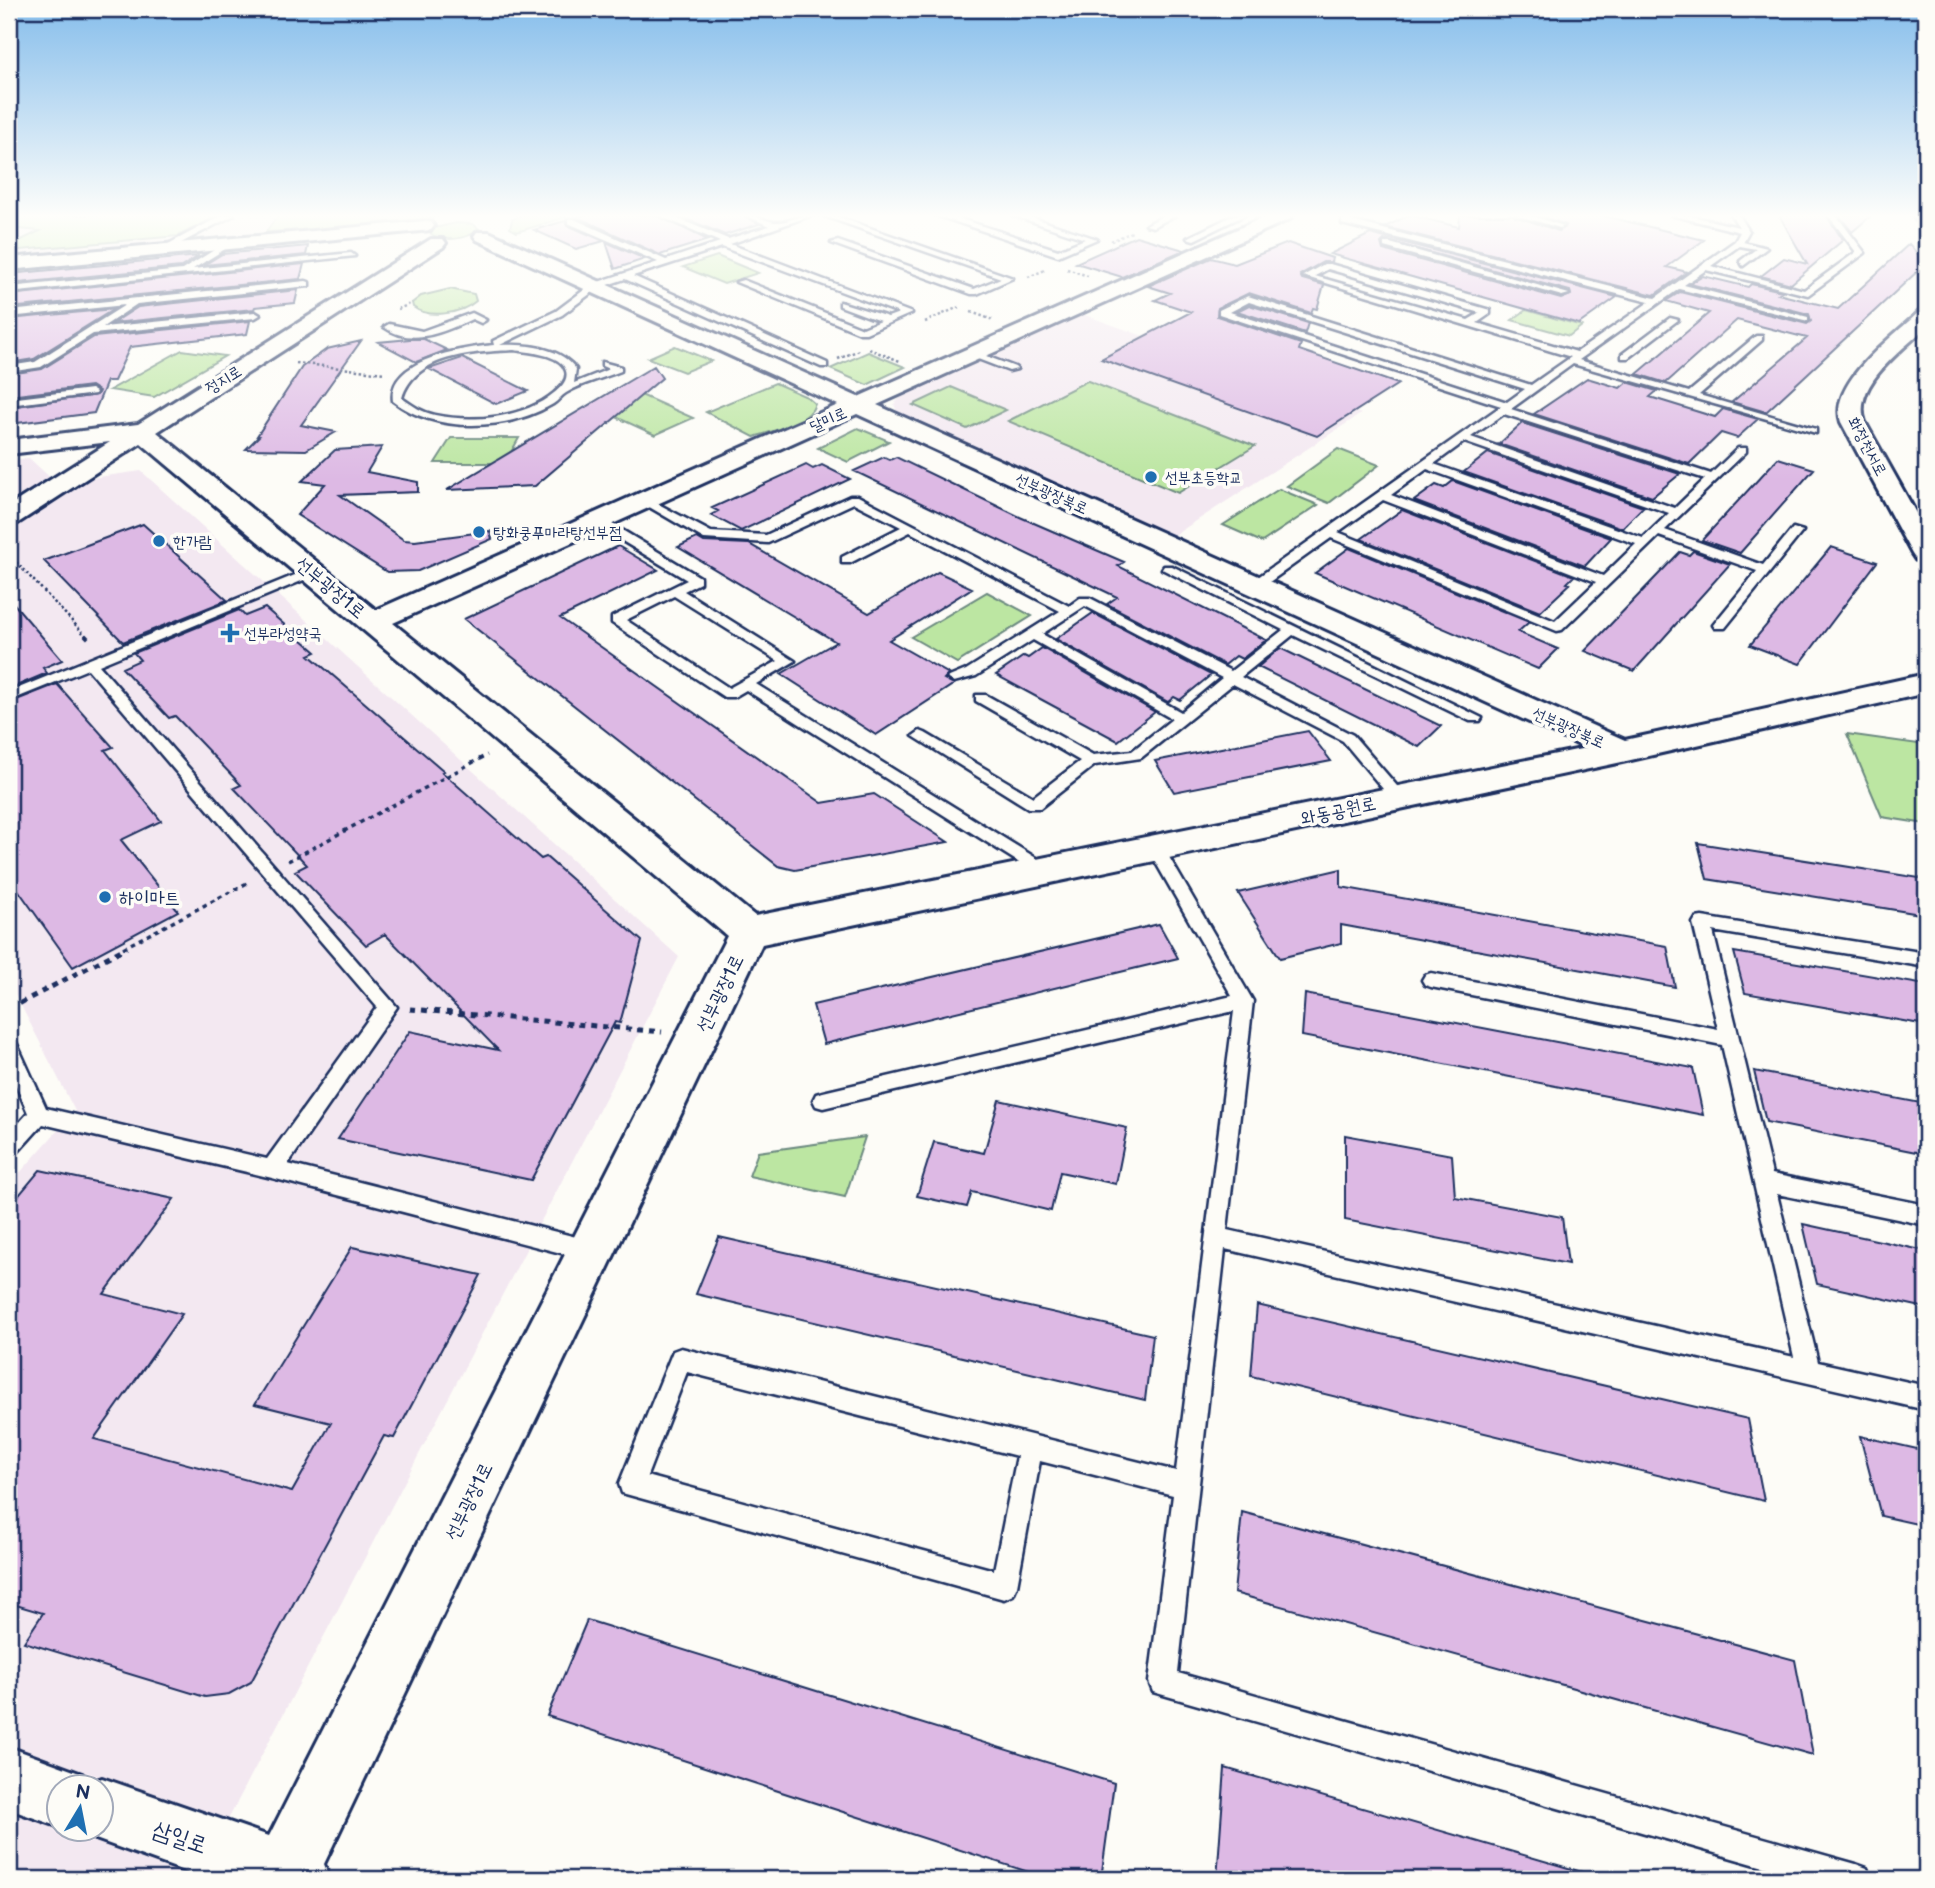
<svg xmlns="http://www.w3.org/2000/svg" width="1935" height="1888" font-family="'Balsamiq Sans','Poor Story',sans-serif">
  <style>
    .built { fill: #f3e8f1; fill-rule: evenodd }
    .green { fill: #bce6a2; stroke: #6c8a80; stroke-width: 2 }
    .building { fill: #ddb9e4; stroke: #1b2f5e; stroke-width: 2; fill-rule: evenodd }
    .lines { fill: none; stroke-linecap: round; stroke-linejoin: round }
    .lane-casing { stroke: #1b2f5e; stroke-width: 5 }
    .secondary-casing { stroke: #1b2f5e; stroke-width: 6 }
    .path-far2 { stroke: #1b2f5e; stroke-width: 2.5; stroke-dasharray: 2.5 2.5; stroke-linecap: butt }
    .path-far1 { stroke: #1b2f5e; stroke-width: 3.5; stroke-dasharray: 4.5 4.5; stroke-linecap: butt }
    .path { stroke: #1b2f5e; stroke-width: 5; stroke-dasharray: 6 6; stroke-linecap: butt }
    .lane { fill: #fdfcf7; fill-rule: evenodd }
    .secondary { fill: #fdfcf7; fill-rule: evenodd }
    .poi-dot { fill: #1f6fb2; stroke: #fdfcf7; stroke-width: 2.5 }
    .labels { text-anchor: middle; stroke-width: 7; stroke-linejoin: round; paint-order: stroke }
    .far-street-label { font-size: 16px; fill: #1b2f5e; stroke: #fdfcf7 }
    .far-poi-label { font-size: 16px; fill: #1b2f5e; stroke: #fdfcf7; text-anchor: start }
    .street-label { font-size: 19px; fill: #1b2f5e; stroke: #fdfcf7 }
    .poi-label { font-size: 19px; fill: #1b2f5e; stroke: #fdfcf7; text-anchor: start }
    .near-street-label { font-size: 23px; fill: #1b2f5e; stroke: #fdfcf7 }
  </style>
  <rect width="100%" height="100%" fill="#fdfcf7"/>
  <filter id="ink" filterUnits="userSpaceOnUse"><feTurbulence type="fractalNoise" baseFrequency=".0143" numOctaves="2"/><feDisplacementMap in="SourceGraphic" scale="14" xChannelSelector="R" yChannelSelector="G"/><feConvolveMatrix kernelMatrix="1 2 1 2 8 2 1 2 1" color-interpolation-filters="sRGB"/></filter>
  <g filter="url(#ink)">
    <path class="built" d="M 9,215 L 278,215 L 266,232 L 9,256 Z
      M 1082,314 L 1361,414 L 1173,536 L 897,412 L 894,404 L 908,390 Z
      M 29,458 L 56,483 L 141,471 L 679,957 L 197,1879 L 9,1879 L 9,1185 L 75,1111 L 9,982 L 9,461 ZM 60,1786 L 102,1786 L 102,1828 L 60,1828 Z"/>
    <path class="green" d="M 9,215 L 219,215 L 178,236 L 9,251 L 9,246 L 40,231 L 9,228 Z
      M 278,215 L 443,215 L 405,225 L 266,232 Z
      M 521,215 L 561,215 L 566,217 L 517,232 L 510,228 L 512,220 Z
      M 456,223 L 473,224 L 479,229 C 467,240 444,242 431,234 L 435,228 Z
      M 717,256 L 758,273 L 724,284 L 683,267 Z
      M 450,289 L 474,294 L 476,301 C 461,314 429,319 413,307 L 412,303 L 421,296 Z
      M 1526,310 L 1582,326 L 1569,336 L 1512,320 Z
      M 675,346 L 711,361 L 684,372 L 648,358 Z
      M 182,350 L 225,356 L 154,397 L 110,390 Z
      M 868,352 L 905,367 L 867,385 L 830,369 Z
      M 1087,381 L 1088,381 L 1255,446 L 1178,493 L 1008,421 Z
      M 775,383 L 807,397 L 815,404 C 809,424 771,431 754,437 L 706,412 Z
      M 951,387 L 1006,410 L 967,429 L 913,405 Z
      M 641,395 L 693,418 L 655,435 L 603,411 Z
      M 858,428 L 889,441 L 848,462 L 818,448 Z
      M 451,438 L 519,438 L 505,463 L 435,463 Z
      M 1338,449 L 1379,465 L 1329,503 L 1287,486 Z
      M 1279,489 L 1318,505 L 1262,542 L 1223,525 Z
      M 987,592 L 1032,616 L 957,663 L 911,637 Z
      M 1847,734 L 1926,745 L 1926,824 L 1882,817 Z
      M 865,1137 L 845,1197 L 749,1176 L 758,1152 Z"/>
    <path class="building" d="M 585,215 L 656,215 L 708,240 L 660,255 L 577,217 Z
      M 677,215 L 743,215 L 759,224 L 725,235 Z
      M 1409,215 L 1459,227 L 1460,215 L 1513,215 L 1559,231 L 1566,225 L 1538,215 L 1600,215 L 1704,240 L 1667,267 L 1687,272 L 1654,295 L 1385,227 Z
      M 1779,215 L 1826,215 L 1843,240 L 1791,284 L 1761,276 L 1784,258 L 1807,264 Z
      M 1839,215 L 1872,215 L 1852,232 Z
      M 565,221 L 567,225 L 604,241 L 576,249 L 534,230 Z
      M 1370,234 L 1617,297 L 1579,324 L 1330,254 ZM 1384,240 L 1570,291 L 1571,295 L 1561,299 L 1383,250 L 1381,243 Z
      M 1136,236 L 1184,250 L 1122,277 L 1076,263 Z
      M 606,242 L 645,259 L 615,269 Z
      M 1288,243 L 1332,258 L 1331,262 L 1323,262 L 1300,275 L 1302,279 L 1324,285 L 1317,309 L 1313,308 L 1311,313 L 1249,293 L 1218,308 L 1217,316 L 1301,344 L 1299,350 L 1398,384 L 1317,436 L 1101,359 L 1191,312 L 1155,300 L 1170,293 L 1148,286 L 1211,258 L 1235,264 Z
      M 1909,244 L 1921,258 L 1921,268 L 1766,412 L 1732,402 L 1807,338 L 1737,320 L 1666,383 L 1637,374 L 1709,313 L 1666,301 L 1680,292 L 1807,324 L 1811,321 L 1809,314 L 1690,284 L 1703,276 L 1748,287 L 1751,284 L 1782,291 L 1778,294 L 1838,309 Z
      M 308,246 L 306,255 L 204,265 L 222,254 Z
      M 199,256 L 181,267 L 9,284 L 9,274 Z
      M 304,264 L 300,279 L 9,308 L 9,295 Z
      M 298,290 L 295,303 L 255,307 L 254,309 L 113,323 L 138,307 Z
      M 1249,305 L 1308,323 L 1305,333 L 1237,311 Z
      M 114,309 L 34,359 L 9,363 L 9,319 Z
      M 250,321 L 247,334 L 130,347 L 114,381 L 107,381 L 94,413 L 9,424 L 9,407 L 97,395 L 99,391 L 91,386 L 9,396 L 9,374 L 42,369 L 94,337 Z
      M 410,339 L 424,339 L 447,350 L 416,362 L 378,342 Z
      M 361,341 L 301,425 L 336,432 L 306,450 L 246,449 L 259,436 L 257,436 L 302,367 L 327,349 Z
      M 462,358 L 528,391 L 496,404 L 429,369 Z
      M 654,366 L 662,378 L 535,486 L 447,490 Z
      M 1587,378 L 1620,388 L 1627,382 L 1657,391 L 1650,397 L 1715,417 L 1723,409 L 1758,419 L 1737,438 L 1721,433 L 1689,464 L 1534,414 Z
      M 1522,423 L 1680,474 L 1652,497 L 1499,444 Z
      M 382,447 L 367,472 L 418,482 L 418,492 L 340,495 L 404,540 L 415,541 L 490,531 L 492,539 L 418,571 L 387,572 L 297,515 L 325,484 L 302,481 L 335,450 Z
      M 1488,453 L 1643,507 L 1622,528 L 1464,472 Z
      M 884,457 L 890,460 L 896,457 L 1020,517 L 1124,562 L 1118,566 L 1266,640 L 1242,659 L 1236,656 L 1225,665 L 1107,604 L 1117,597 L 854,471 Z
      M 1778,458 L 1814,469 L 1740,553 L 1702,540 Z
      M 806,465 L 813,469 L 822,465 L 850,479 L 741,531 L 711,515 L 718,511 L 712,508 Z
      M 1453,481 L 1611,538 L 1585,566 L 1414,501 L 1436,485 L 1444,488 Z
      M 1402,510 L 1574,576 L 1567,583 L 1570,584 L 1540,612 L 1361,539 Z
      M 143,524 L 227,600 L 123,642 L 44,561 Z
      M 697,538 L 704,542 L 749,544 L 869,613 L 938,572 L 972,588 L 889,640 L 949,674 L 944,679 L 954,684 L 876,735 L 781,674 L 836,642 L 678,547 Z
      M 618,546 L 658,570 L 560,618 L 822,803 L 874,794 L 948,842 L 795,870 L 778,866 L 464,619 Z
      M 1831,547 L 1877,562 L 1800,664 L 1750,645 Z
      M 1349,548 L 1529,622 L 1518,632 L 1558,649 L 1538,669 L 1315,573 Z
      M 1693,551 L 1730,564 L 1634,671 L 1585,651 L 1680,552 L 1689,555 Z
      M 9,598 L 62,660 L 43,668 L 47,673 L 9,689 Z
      M 265,608 L 316,652 L 309,655 L 444,771 L 442,772 L 541,859 L 546,857 L 642,941 L 620,1023 L 615,1022 L 531,1180 L 338,1139 L 410,1031 L 498,1050 L 385,934 L 366,945 L 295,871 L 307,865 L 234,788 L 241,785 L 175,716 L 169,718 L 122,668 L 140,660 L 134,653 L 239,610 L 245,616 Z
      M 1093,613 L 1211,675 L 1180,700 L 1174,697 L 1168,702 L 1056,639 Z
      M 1042,648 L 1155,712 L 1118,741 L 996,675 L 1024,656 L 1028,658 Z
      M 1280,648 L 1441,726 L 1419,747 L 1258,667 Z
      M 57,684 L 113,747 L 105,750 L 161,821 L 121,840 L 178,911 L 73,967 L 9,877 L 9,703 Z
      M 1308,731 L 1331,761 L 1174,792 L 1155,761 Z
      M 1698,843 L 1926,879 L 1926,915 L 1707,879 Z
      M 1341,869 L 1341,887 L 1667,946 L 1675,987 L 1341,925 L 1341,943 L 1280,958 L 1238,893 Z
      M 1159,924 L 1178,958 L 824,1044 L 813,1005 Z
      M 1734,952 L 1926,985 L 1926,1025 L 1745,993 Z
      M 1305,994 L 1693,1068 L 1703,1115 L 1302,1036 Z
      M 1754,1071 L 1926,1104 L 1926,1154 L 1766,1122 Z
      M 999,1100 L 1127,1128 L 1116,1184 L 1060,1172 L 1051,1211 L 972,1192 L 967,1207 L 917,1196 L 934,1142 L 984,1153 Z
      M 1345,1135 L 1452,1155 L 1455,1197 L 1562,1217 L 1568,1264 L 1345,1220 Z
      M 40,1170 L 174,1199 L 104,1294 L 182,1314 L 94,1439 L 292,1492 L 331,1423 L 255,1404 L 352,1247 L 481,1275 L 394,1438 L 384,1436 L 251,1682 L 229,1694 L 205,1697 L 24,1642 L 43,1613 L 9,1603 L 9,1207 Z
      M 1803,1224 L 1926,1251 L 1926,1308 L 1817,1284 Z
      M 719,1237 L 1153,1335 L 1145,1400 L 696,1294 Z
      M 1257,1305 L 1748,1419 L 1764,1501 L 1251,1376 Z
      M 1860,1436 L 1926,1451 L 1926,1526 L 1881,1516 Z
      M 1242,1512 L 1795,1660 L 1813,1755 L 1234,1593 Z
      M 587,1620 L 1114,1783 L 1101,1879 L 1050,1879 L 547,1716 Z
      M 1225,1768 L 1582,1872 L 1581,1879 L 1217,1879 Z"/>
    <g class="lines">
      <defs>
        <path id="lane" d="M 223,215 L 234,215 L 164,252 L 157,250 Z
          M 658,215 L 669,215 L 728,239 L 769,226 L 745,215 C 757,215 769,223 779,222 C 791,221 800,215 813,215 L 730,244 L 912,313 L 866,333 L 860,333 L 736,282 L 743,280 L 863,328 L 880,321 L 840,306 L 840,302 L 888,317 L 899,313 L 722,247 L 633,276 L 827,363 L 827,367 L 821,367 L 625,279 L 598,288 L 562,315 L 500,345 C 526,344 560,347 576,369 L 574,383 L 609,369 L 602,366 L 602,362 L 621,367 L 621,371 C 604,378 582,383 566,393 C 561,396 558,401 553,404 C 508,431 436,434 393,401 C 387,359 464,348 494,345 L 493,341 L 556,311 L 592,284 L 658,262 L 568,223 L 568,219 L 574,219 L 666,260 L 720,242 ZM 514,350 C 528,352 562,354 566,371 C 569,380 560,388 554,393 C 524,418 473,423 435,415 C 422,412 413,406 402,398 C 415,354 475,352 514,350 Z
          M 821,215 L 833,215 L 1013,278 L 977,294 L 971,294 L 831,243 L 838,241 L 974,289 L 1001,278 Z
          M 935,215 L 948,215 L 1058,250 L 1085,239 L 1012,215 L 1025,215 L 1097,239 L 1058,256 Z
          M 1165,215 L 1176,215 L 1153,227 L 1146,225 Z
          M 1234,215 L 1245,215 L 1194,240 L 1187,238 Z
          M 1352,215 L 1362,215 L 1352,221 L 1655,298 L 1735,241 L 1740,232 L 1671,215 L 1686,215 L 1739,227 L 1731,215 L 1739,215 L 1749,231 L 1743,242 L 1767,248 L 1743,266 L 1740,261 L 1756,249 L 1739,246 L 1711,266 L 1804,290 L 1856,252 L 1828,215 L 1836,215 L 1865,253 L 1808,295 L 1706,270 L 1684,285 L 1808,317 L 1808,321 L 1679,289 L 1579,360 L 1689,392 L 1756,336 L 1762,336 L 1762,340 L 1699,395 L 1816,429 L 1816,433 L 1573,364 L 1511,409 L 1711,474 L 1738,448 L 1746,448 L 1746,452 L 1665,530 L 1763,565 L 1793,528 L 1803,531 L 1725,628 L 1715,628 L 1713,625 L 1757,571 L 1659,536 L 1562,630 L 1557,631 L 1331,538 L 1261,588 L 1251,588 L 1251,582 L 1501,406 L 1219,314 L 1219,310 L 1248,296 L 1531,385 L 1571,357 L 1303,276 L 1324,264 L 1330,264 L 1490,310 L 1490,314 L 1477,323 L 1577,352 L 1649,302 L 1342,224 L 1342,220 ZM 1328,269 L 1480,313 L 1468,320 L 1315,276 ZM 1249,302 L 1525,389 L 1507,402 L 1230,312 ZM 1504,414 L 1705,479 L 1675,508 L 1471,437 ZM 1464,442 L 1669,513 L 1643,538 L 1434,464 ZM 1427,469 L 1636,544 L 1603,576 L 1391,495 ZM 1383,500 L 1596,582 L 1555,621 L 1338,532 Z
          M 1515,215 L 1529,215 L 1564,226 L 1560,228 Z
          M 227,242 L 230,246 L 193,269 L 351,253 L 355,256 L 9,293 L 9,287 L 182,270 Z
          M 1384,243 L 1390,243 L 1569,294 L 1562,296 L 1384,247 Z
          M 306,281 L 309,282 L 309,286 L 137,304 L 103,327 L 255,312 L 260,315 L 255,318 L 93,334 L 41,367 L 9,372 L 9,366 L 35,362 L 125,305 L 9,317 L 9,311 Z
          M 472,313 L 486,320 L 481,323 L 472,319 C 444,332 412,347 384,327 L 389,324 L 422,331 Z
          M 1670,318 L 1678,320 L 1628,358 L 1622,358 L 1622,354 Z
          M 973,351 L 1015,367 L 1017,369 L 1009,371 L 970,356 L 968,354 Z
          M 91,389 L 96,392 L 95,394 L 9,405 L 9,399 Z
          M 850,496 L 858,496 L 1069,606 L 1080,598 L 1090,598 L 1231,671 L 1283,630 L 1162,569 L 1164,566 L 1172,566 L 1482,718 L 1480,721 L 1470,721 L 1293,635 L 1241,677 L 1353,735 L 1403,793 L 1406,797 L 1403,801 L 1393,801 L 1343,741 L 1233,684 L 1141,758 L 1095,765 L 1040,808 L 1028,808 L 913,736 L 920,731 L 925,733 L 1033,797 L 1080,761 L 976,701 L 976,695 L 986,695 L 1093,755 L 1132,751 L 1172,719 L 1033,640 L 976,676 L 954,682 L 947,678 L 966,670 L 1060,611 L 910,532 L 850,563 L 842,563 L 842,557 L 901,527 L 854,503 L 768,543 L 704,539 L 639,501 L 649,499 L 711,532 L 766,535 ZM 1085,606 L 1222,678 L 1181,712 L 1042,634 Z
          M 594,518 L 602,518 L 700,577 L 700,583 L 684,591 L 795,661 L 756,684 L 1049,866 L 1051,870 L 1049,874 L 1037,874 L 746,690 L 734,697 L 724,697 L 612,623 L 612,617 L 687,580 L 594,524 ZM 674,596 L 778,661 L 729,688 L 626,620 Z
          M 312,568 L 316,569 L 316,575 L 99,665 L 397,1007 L 288,1164 L 592,1241 L 600,1244 L 603,1251 L 600,1258 L 592,1261 L 272,1178 L 43,1124 L 16,1154 L 9,1157 L 9,1134 L 28,1113 L 9,1069 L 9,1040 L 16,1042 L 46,1108 L 267,1159 L 377,1007 L 88,669 L 9,701 L 9,692 Z
          M 1156,843 L 1162,845 L 1253,1001 L 1227,1230 L 1794,1357 L 1722,1045 L 1431,987 L 1425,985 L 1422,980 L 1425,975 L 1431,973 L 1718,1029 L 1693,923 L 1696,918 L 1702,917 L 1926,953 L 1926,967 L 1713,931 L 1772,1174 L 1926,1205 L 1926,1225 L 1777,1194 L 1818,1362 L 1926,1386 L 1926,1410 L 1225,1249 L 1178,1673 L 1856,1864 L 1867,1868 L 1871,1879 L 1805,1879 L 1153,1692 L 1149,1682 L 1173,1495 L 1040,1461 L 1017,1586 L 1013,1595 L 1004,1599 L 622,1493 L 619,1484 L 673,1351 L 681,1348 L 1176,1471 L 1234,1011 L 823,1108 L 816,1106 L 813,1100 L 816,1094 L 823,1092 L 1232,996 L 1148,849 ZM 687,1372 L 1017,1456 L 994,1570 L 647,1476 Z"/>
        <path id="secondary" d="M 1269,215 L 1292,215 L 1290,219 L 877,405 L 1625,740 L 1926,674 L 1926,693 L 1622,762 L 762,944 L 324,1864 L 330,1879 L 206,1879 L 79,1833 L 78,1828 L 102,1828 L 102,1786 L 60,1786 L 60,1827 L 9,1809 L 9,1747 L 82,1774 L 87,1784 L 102,1778 L 269,1836 L 727,936 L 141,443 L 18,523 L 9,525 L 9,506 L 110,442 L 9,454 L 9,440 L 138,424 L 431,239 L 443,239 L 446,243 L 443,247 L 157,432 L 376,610 L 838,405 L 477,240 L 474,236 L 477,232 L 489,232 L 858,397 ZM 857,414 L 1586,748 L 755,916 L 393,623 Z
          M 1912,215 L 1926,215 L 1926,226 L 1920,225 Z
          M 425,221 L 431,222 L 434,226 L 431,230 L 9,270 L 9,258 Z
          M 1926,310 L 1926,327 C 1903,350 1851,385 1865,422 L 1926,531 L 1926,562 L 1916,560 L 1912,554 L 1841,422 C 1828,383 1894,336 1919,312 Z"/>
      </defs>
      <use href="#lane" class="lane-casing"/>
      <use href="#secondary" class="secondary-casing"/>
      <path class="path-far2" d="M 1111,241 L 1132,232
        M 1067,269 L 1088,276
        M 1028,277 L 1045,270
        M 398,309 L 412,303
        M 971,312 L 993,320
        M 925,322 L 959,307
        M 869,349 L 900,361
        M 838,359 L 859,350
        M 296,363 L 385,373
        M 1926,417 L 1926,424
        M 16,562 L 87,637"/>
      <path class="path-far1" d="M 85,635 L 91,641
        M 288,861 L 487,755
        M 123,948 L 249,882"/>
      <path class="path" d="M 9,1009 L 127,947
        M 410,1009 L 662,1032"/>
      <use href="#lane" class="lane"/>
      <use href="#secondary" class="secondary"/>
    </g>
  </g>
  <linearGradient id="sky" x2="0" y2="1"><stop stop-color="#85bdeb"/><stop offset="0.45" stop-color="#fefefb"/><stop offset="1" stop-color="#fefefb" stop-opacity="0"/></linearGradient>
  <rect width="1935" height="480" fill="url(#sky)"/>
  <g class="poi-dot">
    <circle cx="1151" cy="477" r="7"/>
    <circle cx="479" cy="532" r="7"/>
    <circle cx="159" cy="541" r="7"/>
    <path d="M226.5 622.5h7v7h7v7h-7v7h-7v-7h-7v-7h7z"/>
    <circle cx="105" cy="897" r="7"/>
  </g>
  <g class="labels">
    <g class="far-street-label">
      <text transform="translate(223 379) rotate(-32)" y="6">정지로</text>
      <text transform="translate(828 419) rotate(-24)" y="6">달미로</text>
      <text transform="translate(1868 446) rotate(62)" y="6">화정천서로</text>
      <text transform="translate(1052 493) rotate(24)" y="6">선부광장북로</text>
      <text transform="translate(1569 727) rotate(24)" y="6">선부광장북로</text>
    </g>
    <g class="far-poi-label">
      <text x="1165" y="483">선부초등학교</text>
      <text x="493" y="538">탕화쿵푸마라탕선부점</text>
      <text x="173" y="547">한가람</text>
      <text x="244" y="639">선부라성약국</text>
    </g>
    <g class="street-label">
      <text transform="translate(331 587) rotate(40)" y="7">선부광장1로</text>
      <text transform="translate(1338 810) rotate(-12)" y="7">와동공원로</text>
      <text transform="translate(719 993) rotate(-64)" y="7">선부광장1로</text>
      <text transform="translate(468 1501) rotate(-64)" y="7">선부광장1로</text>
    </g>
    <g class="poi-label">
      <text x="119" y="904">하이마트</text>
    </g>
    <g class="near-street-label">
      <text transform="translate(180 1837) rotate(19)" y="8">삼일로</text>
    </g>
  </g>
  <rect width="1935" height="1888" fill="none" stroke="#fdfcf7" stroke-width="35"/>
  <rect x="18" y="18" width="1900" height="1853" fill="none" stroke="#1b2f5e" stroke-width="2.5" filter="url(#ink)"/>
  <g transform="translate(80 1808) rotate(10)"><circle r="33" fill="#fdfcf7" stroke="#a3aaba" stroke-width="2"/>
  <path d="M0-5L12 26L0 18L-12 26Z" fill="#1f6fb2"/>
  <text y="-10" font-size="19" font-weight="bold" text-anchor="middle" fill="#1b2f5e">N</text>
  </g>
</svg>
